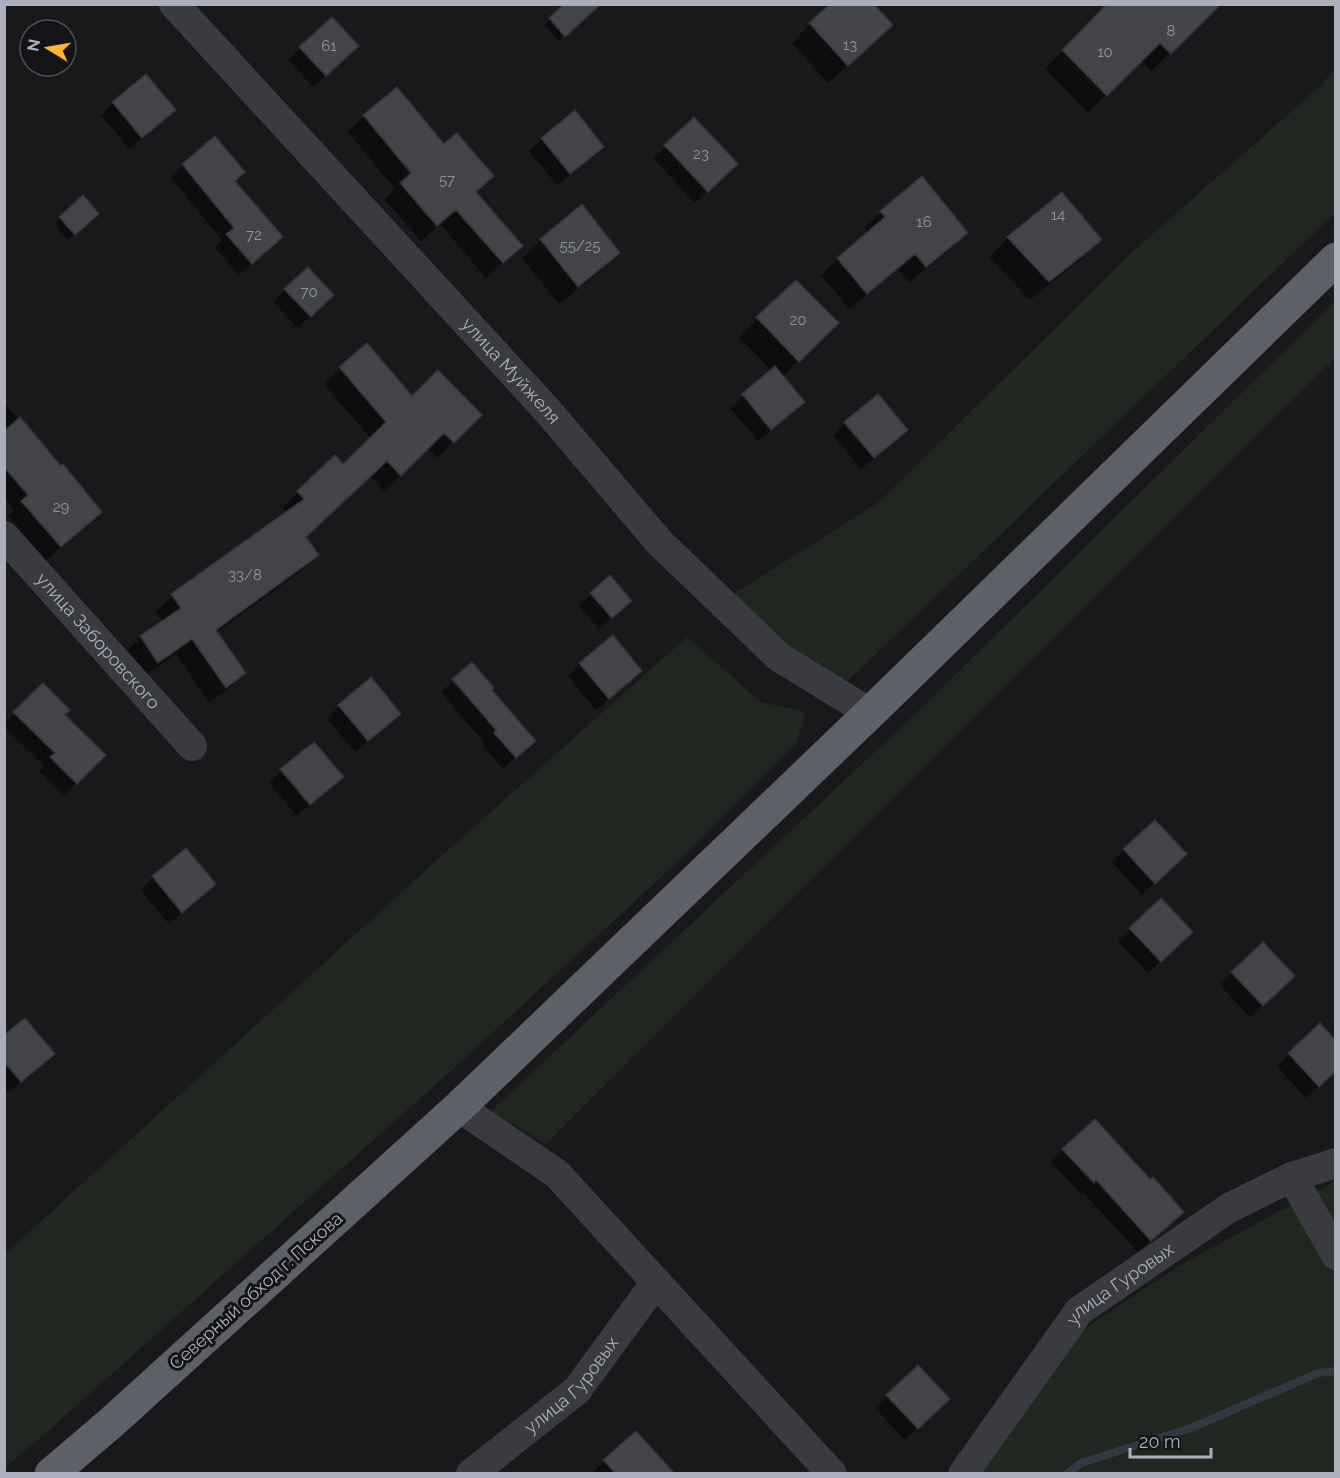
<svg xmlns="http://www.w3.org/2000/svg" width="1340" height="1478" font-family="Raleway,sans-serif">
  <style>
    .green { fill: #1f2720 }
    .shadow { fill: #0007 }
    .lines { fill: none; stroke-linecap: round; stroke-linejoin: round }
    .stream { stroke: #2e3941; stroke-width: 8 }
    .building { fill: #434449; stroke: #333338; stroke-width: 1.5 }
    .minor { stroke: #3a3b41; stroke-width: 30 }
    .trunk { stroke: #5e6069; stroke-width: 33 }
    .labels { text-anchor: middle; stroke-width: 6; stroke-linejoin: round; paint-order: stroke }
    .number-label { font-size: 15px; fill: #91959f }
    .street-label { font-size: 18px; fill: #abb0bc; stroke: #141417 }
  </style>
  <rect width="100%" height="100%" fill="#19191c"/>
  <path class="green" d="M 1335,69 L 1335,213 L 848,681 L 787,651 L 732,595 L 879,502 L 1130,254 L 1320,86 Z
    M 1335,301 L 1335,358 L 546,1144 L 491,1111 L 910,719 Z
    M 687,637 L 761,702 L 805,712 L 797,742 L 683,857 L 451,1071 L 56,1424 L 5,1468 L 5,1254 L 428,868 Z
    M 1335,1181 L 1335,1473 L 979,1474 L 1085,1328 L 1182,1264 Z"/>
  <path class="shadow" d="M 566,4 L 582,21 L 559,41 L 544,25 Z
    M 1216,8 L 1151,71 L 1141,60 L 1088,113 L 1045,69 L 1103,11 Z
    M 810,24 L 872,43 L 828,83 L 792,43 Z
    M 300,48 L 345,58 L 313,87 L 288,60 Z
    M 113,103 L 174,110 L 161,122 L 129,149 L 101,115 Z
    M 574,113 L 602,147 L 590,159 L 557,185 L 529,151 L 542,139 Z
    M 364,116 L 443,147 L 492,176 L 475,193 L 521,246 L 486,278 L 440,224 L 421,241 L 385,200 L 395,189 L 348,132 Z
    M 694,119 L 736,164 L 695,203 L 653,158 Z
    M 215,138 L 233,182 L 269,249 L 239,275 L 215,248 L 222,240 L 171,178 L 183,165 Z
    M 922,178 L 966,233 L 950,249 L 909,283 L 898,269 L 849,309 L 821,275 L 838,259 L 868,233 L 864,228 L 881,212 Z
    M 1062,194 L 1100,240 L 1082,258 L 1030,300 L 989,257 L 1008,238 Z
    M 82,197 L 91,219 L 68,240 L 54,224 Z
    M 541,240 L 618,253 L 600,271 L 559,304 L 522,258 Z
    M 285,290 L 332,295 L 298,328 L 273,302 Z
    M 758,318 L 837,323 L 782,377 L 803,402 L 791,414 L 758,441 L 730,408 L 772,371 L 739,337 Z
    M 340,368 L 412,398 L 480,415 L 437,458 L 427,448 L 384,491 L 370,476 L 305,537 L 317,555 L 301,571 L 216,633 L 244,673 L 228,689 L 209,703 L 176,654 L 142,678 L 125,653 L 141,637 L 164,622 L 156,612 L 172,596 L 287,513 L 282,508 L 298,492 L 343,466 L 371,439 L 324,384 Z
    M 4,402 L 99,512 L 85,527 L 46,560 L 8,516 L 14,510 L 4,498 Z
    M 845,423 L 893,442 L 861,469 L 833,435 Z
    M 591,594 L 630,601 L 599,629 L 579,606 Z
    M 472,664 L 490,690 L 534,741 L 503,769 L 483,746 L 485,744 L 441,692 Z
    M 580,664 L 628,683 L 596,710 L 568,676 Z
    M 371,680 L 399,713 L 387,726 L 355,752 L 327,719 L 339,706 Z
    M 43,685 L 63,715 L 104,755 L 64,795 L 39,771 L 44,766 L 4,727 L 4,723 Z
    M 313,744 L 342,777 L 329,789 L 297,816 L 269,783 L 281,770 Z
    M 1124,850 L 1173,866 L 1142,895 L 1112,862 Z
    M 153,877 L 214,884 L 202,896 L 169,924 L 141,890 Z
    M 1130,929 L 1179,944 L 1148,973 L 1118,941 Z
    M 1232,973 L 1281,988 L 1250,1017 L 1220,985 Z
    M 1320,1025 L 1336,1042 L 1336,1071 L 1306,1098 L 1277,1066 Z
    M 4,1037 L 53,1054 L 41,1066 L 8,1093 L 4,1089 Z
    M 1063,1150 L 1170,1224 L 1138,1252 L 1083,1192 L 1081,1194 L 1051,1162 Z
    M 887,1396 L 936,1411 L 905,1440 L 875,1408 Z
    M 635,1433 L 665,1465 L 656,1474 L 592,1473 Z"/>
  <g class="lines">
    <path class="stream" d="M 1067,1474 L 1081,1463 L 1191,1428 L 1318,1373 L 1336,1371"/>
  </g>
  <path class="building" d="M 564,4 L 601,4 L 565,37 L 549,18 Z
    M 830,4 L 874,4 L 893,25 L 848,66 L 809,23 Z
    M 1107,4 L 1221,4 L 1171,54 L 1160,43 L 1107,96 L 1062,50 Z
    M 332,17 L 359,46 L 326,76 L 299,47 Z
    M 146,74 L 176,110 L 142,138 L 112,102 Z
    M 397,87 L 444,144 L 457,133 L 494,176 L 476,192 L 523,246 L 503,263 L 456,210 L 437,226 L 400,183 L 411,173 L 363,115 Z
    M 575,110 L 604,147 L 570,174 L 541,138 Z
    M 694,117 L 738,164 L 708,192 L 664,145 Z
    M 215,136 L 245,172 L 235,181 L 283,237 L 252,264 L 226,234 L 234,228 L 182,164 Z
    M 922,176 L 968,233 L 926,267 L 915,254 L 867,294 L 837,258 L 885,217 L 880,211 Z
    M 1062,192 L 1102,240 L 1049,282 L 1007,237 Z
    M 83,195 L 99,214 L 75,235 L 59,217 Z
    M 582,204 L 620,253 L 578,287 L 540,239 Z
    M 308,267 L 334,295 L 311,317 L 284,289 Z
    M 796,280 L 839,323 L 799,362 L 756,317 Z
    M 367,343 L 412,396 L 438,370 L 482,415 L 454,443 L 444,433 L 401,476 L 387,461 L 306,537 L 319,555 L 216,630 L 246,673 L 226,688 L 192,639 L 158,663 L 140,636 L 181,608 L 171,594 L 304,499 L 297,491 L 335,455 L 343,464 L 386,422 L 339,367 Z
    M 775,366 L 805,402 L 771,430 L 742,394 Z
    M 878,394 L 908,430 L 874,458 L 844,422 Z
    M 20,417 L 61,466 L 63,464 L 102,512 L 61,547 L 21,501 L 28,495 L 4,467 L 4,431 Z
    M 610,575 L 632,601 L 612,618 L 590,593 Z
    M 613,635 L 642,671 L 609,699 L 579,663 Z
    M 472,662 L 494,688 L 492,690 L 536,741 L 516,758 L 494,733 L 496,730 L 452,679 Z
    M 371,677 L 401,714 L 368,741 L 338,705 Z
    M 43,683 L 70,710 L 65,715 L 106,755 L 77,784 L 50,757 L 55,753 L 13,712 Z
    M 314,742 L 344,777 L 310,805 L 280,769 Z
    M 1155,820 L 1187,854 L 1155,884 L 1123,849 Z
    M 186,848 L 216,884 L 182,913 L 152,876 Z
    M 1161,898 L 1193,932 L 1161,962 L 1129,928 Z
    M 1263,942 L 1295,976 L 1263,1006 L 1231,972 Z
    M 25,1018 L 55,1054 L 21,1082 L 4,1062 L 4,1035 Z
    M 1320,1023 L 1335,1040 L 1335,1072 L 1319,1087 L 1288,1053 Z
    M 1095,1119 L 1150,1179 L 1153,1177 L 1184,1212 L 1151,1241 L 1096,1180 L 1094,1183 L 1062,1149 Z
    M 918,1365 L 950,1399 L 918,1429 L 886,1395 Z
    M 636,1431 L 674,1473 L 615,1473 L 603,1460 Z"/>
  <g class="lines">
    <g class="minor">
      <path id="s1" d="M 174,4 L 547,410 L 660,543 L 779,657 L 870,713"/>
      <path id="s2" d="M 4,536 L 192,746"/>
      <path d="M 459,1107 L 557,1174 L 832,1474"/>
      <path d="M 1292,1177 L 1336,1255"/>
      <path id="s3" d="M 471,1474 L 577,1390 L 656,1282"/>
      <path id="s4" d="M 963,1474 L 1079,1311 L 1229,1208 L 1292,1177 L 1336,1163"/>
    </g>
    <path class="trunk" d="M 51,1474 L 112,1422 L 459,1107 L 870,713 L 1336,259"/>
  </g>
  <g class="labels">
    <g class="number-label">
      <text x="1171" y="36">8</text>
      <text x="850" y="50">13</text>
      <text x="329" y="51">61</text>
      <text x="1105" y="57">10</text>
      <text x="701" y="159">23</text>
      <text x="447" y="185">57</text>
      <text x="1058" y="220">14</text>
      <text x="924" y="227">16</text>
      <text x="254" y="240">72</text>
      <text x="580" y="251">55/25</text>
      <text x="309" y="297">70</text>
      <text x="798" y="325">20</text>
      <text x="61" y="512">29</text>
      <text x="245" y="580">33/8</text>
    </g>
    <g class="street-label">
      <text dy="6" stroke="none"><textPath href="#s1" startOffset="498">улица Муйжеля</textPath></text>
      <text dy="6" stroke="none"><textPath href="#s2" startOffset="141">улица Заборовского</textPath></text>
      <text dy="6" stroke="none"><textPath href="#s4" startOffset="249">улица Гуровых</textPath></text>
      <text transform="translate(256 1291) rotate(-42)" y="6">Северный обход г. Пскова</text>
      <text dy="6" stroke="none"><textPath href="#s3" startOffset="135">улица Гуровых</textPath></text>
    </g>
  </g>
  <rect width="1340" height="1478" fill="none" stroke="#abb0bc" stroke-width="12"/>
  <g transform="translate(48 48) rotate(281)"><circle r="28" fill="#141417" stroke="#505259" stroke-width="1.5"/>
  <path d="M0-4.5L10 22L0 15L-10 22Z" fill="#fdb430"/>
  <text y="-9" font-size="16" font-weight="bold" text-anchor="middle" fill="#abb0bc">N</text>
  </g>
  <path d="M1130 1448v9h81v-9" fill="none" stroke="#abb0bc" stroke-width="3"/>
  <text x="1139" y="1448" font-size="18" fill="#abb0bc" stroke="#141417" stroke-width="4.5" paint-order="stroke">20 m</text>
</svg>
